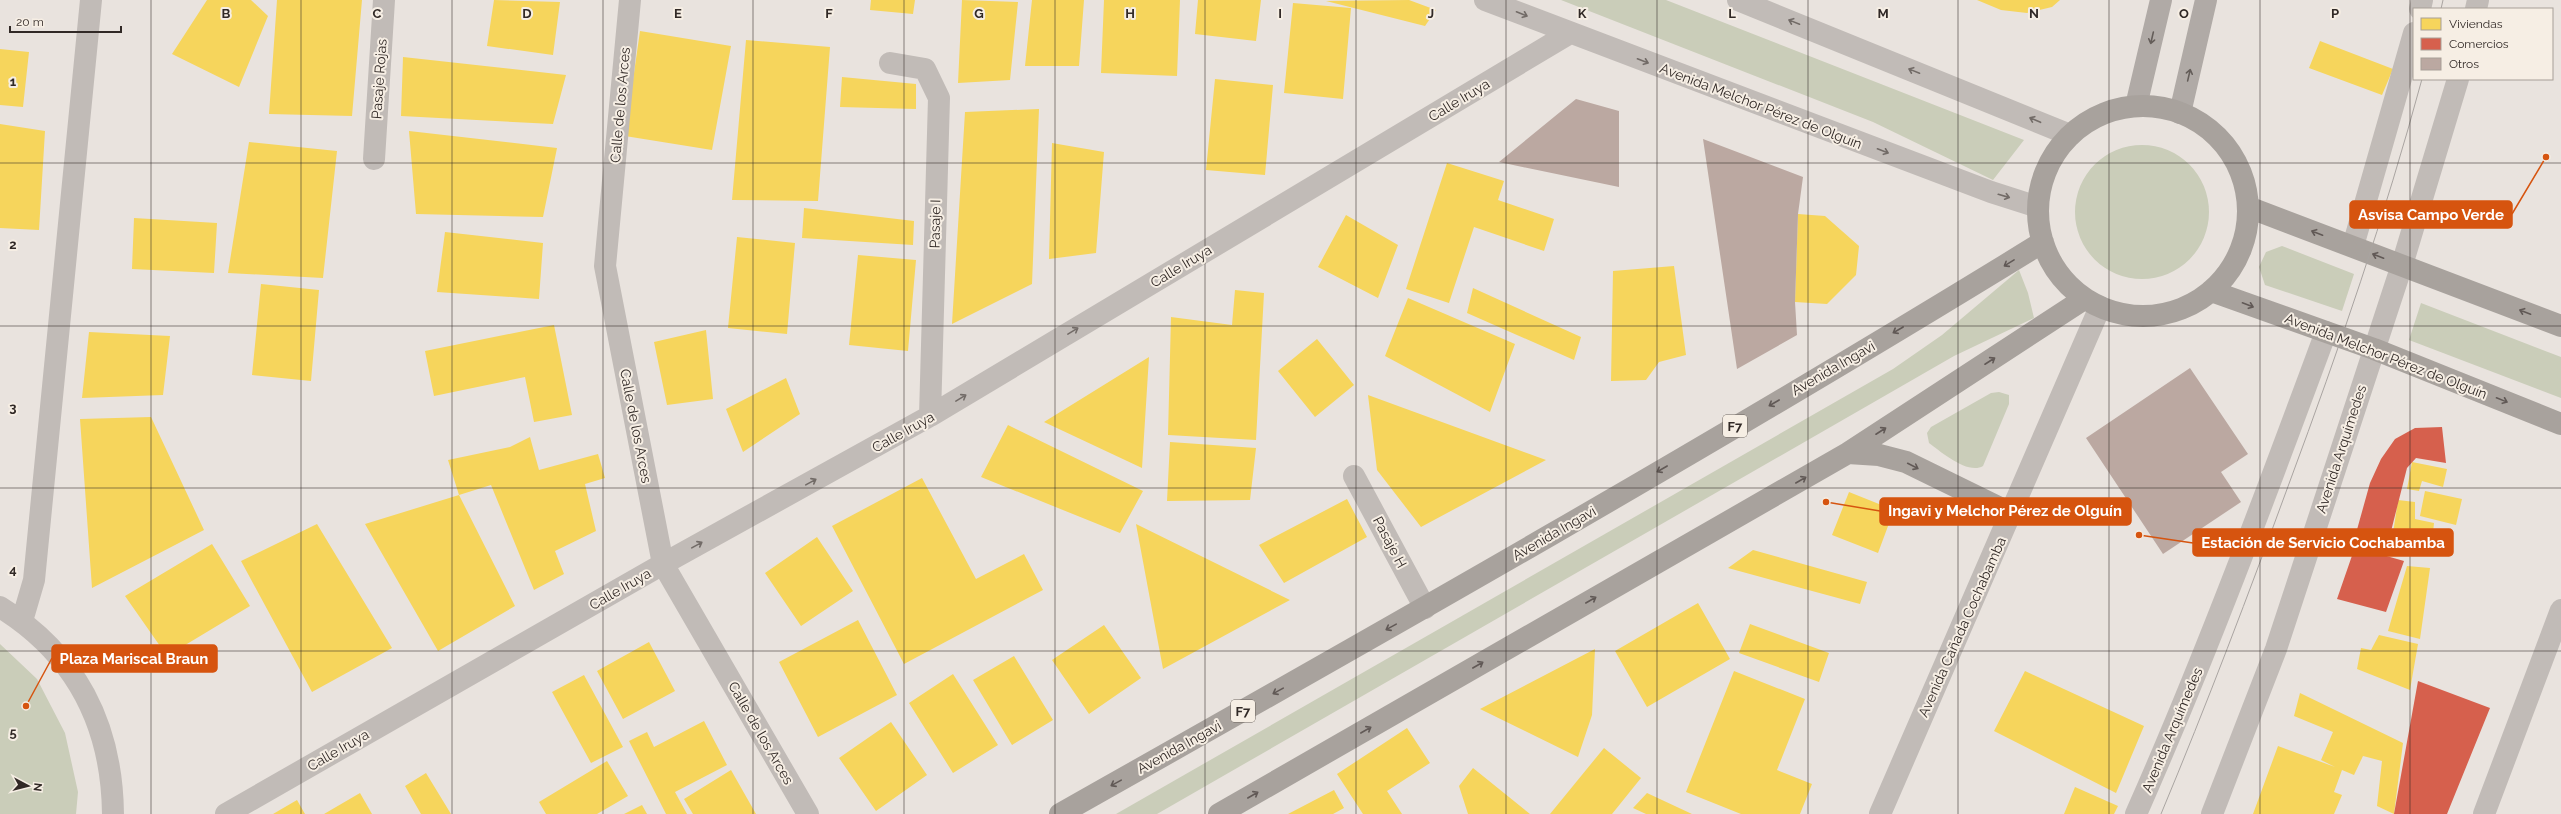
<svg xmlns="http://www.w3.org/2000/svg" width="2561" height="814" font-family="Raleway,sans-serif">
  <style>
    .green { fill: #cacdb9 }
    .homes { fill: #f6d55c }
    .shops { fill: #d6604d }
    .building { fill: #bba8a1 }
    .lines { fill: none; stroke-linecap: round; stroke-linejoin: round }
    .minor { stroke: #c1bbb7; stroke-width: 22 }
    .major { stroke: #b0aaa6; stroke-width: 22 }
    .highway { stroke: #a8a29d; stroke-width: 22 }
    .tram { stroke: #a9a4a1; stroke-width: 1 }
    .oneway { stroke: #726b67 }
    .oneway2 { stroke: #645d59 }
    .oneway3 { stroke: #615956 }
    .grid { fill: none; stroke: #312926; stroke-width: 1; stroke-opacity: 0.55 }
    .labels { text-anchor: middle; stroke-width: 4; stroke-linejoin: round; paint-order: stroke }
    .shield { fill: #f6eee4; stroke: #6c645f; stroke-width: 1 }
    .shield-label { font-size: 13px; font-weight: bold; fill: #312926 }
    .street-label { font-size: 14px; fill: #312926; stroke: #f6eee4 }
    .grid-label { font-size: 13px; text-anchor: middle; font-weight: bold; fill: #312926; stroke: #f6eee4; stroke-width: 4; stroke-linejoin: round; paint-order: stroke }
    .leader { fill: none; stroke: #d6540f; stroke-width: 1.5 }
    .callout-dot { fill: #d6540f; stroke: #f6eee4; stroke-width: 1.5 }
    .callout { fill: #d6540f; stroke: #d6540f; stroke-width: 1.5 }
    .callout-label { font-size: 15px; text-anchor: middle; font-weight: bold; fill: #fff }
  </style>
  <rect width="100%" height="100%" fill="#e9e3de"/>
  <path class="green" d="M 1561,0 L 1666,0 L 2024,140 L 1993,180 L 1873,122 Z
    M2075 212a67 67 0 1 1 134 0a67 67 0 1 1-134 0Z
    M 2282,246 L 2354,274 L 2342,311 L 2265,285 L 2259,267 L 2266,252 Z
    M 2019,270 L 2028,293 L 2034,318 L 1954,356 L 1157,814 L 1116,814 L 1893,369 L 1942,335 Z
    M 2421,303 L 2561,357 L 2561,398 L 2409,340 Z
    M 1999,392 L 2009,395 L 2009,404 L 1983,466 C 1968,475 1941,452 1929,443 L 1927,433 L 1931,427 L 1991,393 Z
    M 0,644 L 37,679 L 65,733 L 78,792 L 76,814 L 0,814 Z"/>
  <path class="homes" d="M 207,0 L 251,0 L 268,16 L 239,87 L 172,54 Z
    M 277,0 L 362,0 L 352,116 L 269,114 Z
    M 494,0 L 560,2 L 553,55 L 487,46 Z
    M 871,0 L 915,0 L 913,14 L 870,10 Z
    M 962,0 L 1018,2 L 1010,80 L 958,83 Z
    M 1032,0 L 1084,0 L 1079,66 L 1025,66 Z
    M 1104,0 L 1180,0 L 1177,76 L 1101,73 Z
    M 1198,0 L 1261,0 L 1256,41 L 1195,34 Z
    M 1409,0 L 1436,10 L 1425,26 L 1326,1 Z
    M 1977,0 L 2060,0 L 2052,7 L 2027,13 L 2001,10 Z
    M 1293,3 L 1351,8 L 1343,99 L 1284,93 Z
    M 640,31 L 731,46 L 712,150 L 625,136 Z
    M 746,40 L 830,47 L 818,201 L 732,200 Z
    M 2320,41 L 2393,69 L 2382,95 L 2309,68 Z
    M 0,49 L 29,52 L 23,107 L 0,105 Z
    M 403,57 L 566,75 L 553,124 L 401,116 Z
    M 842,77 L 916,84 L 916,109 L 840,107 Z
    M 1215,79 L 1273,85 L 1265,175 L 1206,170 Z
    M 1039,109 L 1032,284 L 952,324 L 965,112 Z
    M 0,124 L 45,131 L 39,230 L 0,228 Z
    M 409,131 L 557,148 L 543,217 L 416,214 Z
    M 249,142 L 337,151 L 323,278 L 228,273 Z
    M 1052,143 L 1104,152 L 1096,253 L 1049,259 Z
    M 1447,163 L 1504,181 L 1498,200 L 1554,219 L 1544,251 L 1474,227 L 1449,303 L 1406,289 Z
    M 804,208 L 914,221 L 913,245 L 802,238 Z
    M 1798,214 L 1825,216 L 1859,246 L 1856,275 L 1827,304 L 1795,302 Z
    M 1346,215 L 1398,245 L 1378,298 L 1318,267 Z
    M 134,218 L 217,223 L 214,273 L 132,269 Z
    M 445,232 L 543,243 L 539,299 L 437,292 Z
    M 737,237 L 795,243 L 787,334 L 728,328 Z
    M 858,255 L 916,260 L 908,351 L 849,345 Z
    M 1674,266 L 1686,355 L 1659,362 L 1646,380 L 1611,381 L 1613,271 Z
    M 261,284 L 319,290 L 311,381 L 252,375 Z
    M 1473,288 L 1581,337 L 1574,360 L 1467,313 Z
    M 1235,290 L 1264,293 L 1256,440 L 1168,435 L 1171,317 L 1232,325 Z
    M 1408,298 L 1515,344 L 1490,412 L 1385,356 Z
    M 554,325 L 572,415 L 534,422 L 525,377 L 434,396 L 425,351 Z
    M 706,330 L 713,399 L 667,405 L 654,342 Z
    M 89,332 L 170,336 L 163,395 L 82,398 Z
    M 1317,339 L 1354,385 L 1315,417 L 1278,371 Z
    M 1149,357 L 1142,468 L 1044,422 Z
    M 786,378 L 800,414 L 743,452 L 726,409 Z
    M 1368,395 L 1546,460 L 1421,527 L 1377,470 Z
    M 151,417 L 204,530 L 92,588 L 80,419 Z
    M 1008,425 L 1143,491 L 1120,533 L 981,477 Z
    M 530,437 L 539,470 L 598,454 L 605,478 L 585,484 L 596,531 L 555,551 L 564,574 L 534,590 L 491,485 L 459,495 L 448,460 L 510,447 Z
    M 1170,442 L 1256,448 L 1250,500 L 1167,501 Z
    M 2412,462 L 2447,469 L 2443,487 L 2422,481 L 2419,491 L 2407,489 Z
    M 922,478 L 976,579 L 1024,554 L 1043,590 L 904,664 L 832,526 Z
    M 2425,491 L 2462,499 L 2456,525 L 2420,516 Z
    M 1849,492 L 1894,510 L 1878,553 L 1832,535 Z
    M 459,495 L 515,606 L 438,651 L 365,524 Z
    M 1347,499 L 1367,537 L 1284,583 L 1259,545 Z
    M 2398,500 L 2415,502 L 2415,519 L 2434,523 L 2432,542 L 2392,540 Z
    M 317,524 L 392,648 L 312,692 L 241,561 Z
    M 1136,524 L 1290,600 L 1163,669 Z
    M 817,537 L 853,591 L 801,626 L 765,573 Z
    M 212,544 L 250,606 L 167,656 L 125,596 Z
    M 1753,550 L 1867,582 L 1860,604 L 1728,568 Z
    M 2407,566 L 2430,568 L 2420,639 L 2388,631 Z
    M 1698,603 L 1730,659 L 1647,707 L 1615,651 Z
    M 858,620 L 897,695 L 818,737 L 779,662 Z
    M 1750,624 L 1829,653 L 1819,682 L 1739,653 Z
    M 1104,625 L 1141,678 L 1089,714 L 1052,660 Z
    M 2379,635 L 2418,644 L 2410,690 L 2357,669 L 2361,648 L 2371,650 Z
    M 649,642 L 675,691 L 623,719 L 597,671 Z
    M 1595,649 L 1592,715 L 1578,757 L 1480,709 Z
    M 1014,656 L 1053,720 L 1012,745 L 973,680 Z
    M 1734,671 L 1805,699 L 1777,770 L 1812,784 L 1800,814 L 1741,814 L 1686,792 Z
    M 2025,671 L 2144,726 L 2116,793 L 1994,731 Z
    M 953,674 L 998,745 L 953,773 L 909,703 Z
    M 584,675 L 623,747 L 591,763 L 552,692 Z
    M 2300,693 L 2403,743 L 2394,814 L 2377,806 L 2382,761 L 2363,756 L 2354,775 L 2342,770 L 2334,792 L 2342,795 L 2334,814 L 2253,814 L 2278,746 L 2335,767 L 2321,760 L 2333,732 L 2294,716 Z
    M 704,721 L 727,765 L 675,792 L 687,814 L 666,814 L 629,741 L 647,732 L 654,747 Z
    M 891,722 L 927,775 L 876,811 L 839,758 Z
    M 1407,728 L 1430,763 L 1387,791 L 1402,814 L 1363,814 L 1337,774 Z
    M 1604,748 L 1641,778 L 1612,814 L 1550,814 Z
    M 607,761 L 628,796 L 597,814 L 546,814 L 539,802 Z
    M 1473,768 L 1530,814 L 1468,814 L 1459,786 Z
    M 731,770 L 756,814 L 693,814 L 684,799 Z
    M 426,773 L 451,814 L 421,814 L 405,786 Z
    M 2075,787 L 2118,806 L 2114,814 L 2064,814 Z
    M 1334,790 L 1344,808 L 1333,814 L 1288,814 Z
    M 360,793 L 372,814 L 324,814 Z
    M 1647,793 L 1692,814 L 1646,814 L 1633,808 Z
    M 297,800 L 305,814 L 273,814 Z
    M 642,805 L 647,814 L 624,814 Z"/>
  <path class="shops" d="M 2442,427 L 2446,463 L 2416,458 L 2407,468 L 2386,551 L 2353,544 L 2370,483 L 2381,459 L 2395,439 L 2415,428 Z
    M 2355,547 L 2404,561 L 2386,612 L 2337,599 Z
    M 2418,681 L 2490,708 L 2447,814 L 2394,814 Z"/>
  <path class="building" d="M 1576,99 L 1619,111 L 1619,187 L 1499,162 Z
    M 1703,139 L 1803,177 L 1798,214 L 1795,302 L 1797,335 L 1737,369 Z
    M 2190,368 L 2248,454 L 2221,472 L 2241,502 L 2163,554 L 2086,438 Z"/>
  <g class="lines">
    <path class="minor" d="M 630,0 L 605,266 L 663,564 L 808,814
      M 1485,0 L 1991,192 L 2038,207
      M 1738,0 L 2070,135
      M 2420,9 L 2422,0
      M 2476,9 L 2478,0
      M 890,63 L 925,69 L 939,98 L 930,416
      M 374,159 L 384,0
      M 2353,246 L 2414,33
      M 1354,476 L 1425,608
      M 0,607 C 76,654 112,725 113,814
      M 22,621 L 34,580 L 91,0
      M 226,814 L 663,564 L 930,416 L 1570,33
      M 1880,814 L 2100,307
      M 2136,814 C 2206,656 2266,494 2326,332
      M 2212,814 L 2276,649 L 2402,265 L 2458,79
      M 2484,814 L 2561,610"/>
    <path class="major" d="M 2136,106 L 2161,0
      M 2180,113 L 2206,0"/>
    <path class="highway" d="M2038 211a105 105 0 1 1 210 0a105 105 0 1 1-210 0Z
      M 2248,207 L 2561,326
      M 2211,291 L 2374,349 L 2561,424
      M 1848,453 L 1879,455 L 1906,462 L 2012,514
      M 1060,814 C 1390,628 1720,441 2043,242
      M 1219,814 L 1848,453 L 2084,299"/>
    <path class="tram" d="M 2441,9 L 2443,0
      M 2161,814 C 2207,704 2249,593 2290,481 C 2339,349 2385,216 2422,79"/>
  </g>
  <defs><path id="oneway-shaft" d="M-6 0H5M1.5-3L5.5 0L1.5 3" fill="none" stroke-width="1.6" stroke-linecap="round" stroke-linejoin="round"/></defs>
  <g class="oneway">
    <use href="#oneway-shaft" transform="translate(1522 14) rotate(22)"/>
    <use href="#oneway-shaft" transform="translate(1794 22) rotate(-158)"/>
    <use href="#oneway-shaft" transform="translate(1643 61) rotate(21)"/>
    <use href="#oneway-shaft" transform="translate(1914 71) rotate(-158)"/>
    <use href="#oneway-shaft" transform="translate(2035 120) rotate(-157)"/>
    <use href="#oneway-shaft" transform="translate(1883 151) rotate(21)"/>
    <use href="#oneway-shaft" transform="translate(2004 196) rotate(16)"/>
    <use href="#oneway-shaft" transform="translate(1073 331) rotate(-31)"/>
    <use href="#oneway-shaft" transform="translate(961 398) rotate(-31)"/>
    <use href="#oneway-shaft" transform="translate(811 482) rotate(-29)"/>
    <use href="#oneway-shaft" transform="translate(697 545) rotate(-29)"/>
  </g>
  <g class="oneway2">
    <use href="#oneway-shaft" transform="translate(2152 38) rotate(103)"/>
    <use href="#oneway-shaft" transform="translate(2189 75) rotate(-77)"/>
  </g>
  <g class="oneway3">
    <use href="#oneway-shaft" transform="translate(2317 233) rotate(-159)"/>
    <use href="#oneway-shaft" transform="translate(2378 256) rotate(-159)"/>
    <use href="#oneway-shaft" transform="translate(2009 263) rotate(148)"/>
    <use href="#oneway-shaft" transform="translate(2248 305) rotate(21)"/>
    <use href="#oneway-shaft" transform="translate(2525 312) rotate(-159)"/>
    <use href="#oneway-shaft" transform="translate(1898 330) rotate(150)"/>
    <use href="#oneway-shaft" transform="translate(1990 361) rotate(-33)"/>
    <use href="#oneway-shaft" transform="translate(2502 400) rotate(22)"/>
    <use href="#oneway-shaft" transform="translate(1774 403) rotate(150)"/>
    <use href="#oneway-shaft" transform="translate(1881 431) rotate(-33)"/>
    <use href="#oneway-shaft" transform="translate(1913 466) rotate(27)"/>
    <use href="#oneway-shaft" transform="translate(1662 469) rotate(150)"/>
    <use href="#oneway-shaft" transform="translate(1801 480) rotate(-30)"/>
    <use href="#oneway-shaft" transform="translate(1591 600) rotate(-30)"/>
    <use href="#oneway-shaft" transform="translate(1391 627) rotate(151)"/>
    <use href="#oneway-shaft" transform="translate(1478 665) rotate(-30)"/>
    <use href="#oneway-shaft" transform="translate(1278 691) rotate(151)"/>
    <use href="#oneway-shaft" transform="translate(1366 730) rotate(-30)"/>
    <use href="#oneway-shaft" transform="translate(1116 783) rotate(151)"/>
    <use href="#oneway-shaft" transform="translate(1253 795) rotate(-30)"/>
  </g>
  <path class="grid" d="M 151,0 L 151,814M 301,0 L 301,814M 452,0 L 452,814M 603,0 L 603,814M 753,0 L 753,814M 904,0 L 904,814M 1055,0 L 1055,814M 1205,0 L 1205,814M 1356,0 L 1356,814M 1506,0 L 1506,814M 1657,0 L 1657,814M 1808,0 L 1808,814M 1958,0 L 1958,814M 2109,0 L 2109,814M 2260,0 L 2260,814M 2410,0 L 2410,814M 0,163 L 2561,163M 0,326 L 2561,326M 0,488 L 2561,488M 0,651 L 2561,651"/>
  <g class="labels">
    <g class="shield">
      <rect x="1723" y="415" width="24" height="22" rx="3"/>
      <rect x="1231" y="700" width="24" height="22" rx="3"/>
    </g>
    <g class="shield-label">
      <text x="1735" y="431">F7</text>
      <text x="1243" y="716">F7</text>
    </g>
    <g class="street-label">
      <text transform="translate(379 79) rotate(-86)" y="5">Pasaje Rojas</text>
      <text transform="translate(1459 100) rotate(-31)" y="5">Calle Iruya</text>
      <text transform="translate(620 105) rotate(-85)" y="5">Calle de los Arces</text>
      <text transform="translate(1761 106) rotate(21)" y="5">Avenida Melchor Pérez de Olguín</text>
      <text transform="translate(935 224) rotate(-89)" y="5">Pasaje I</text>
      <text transform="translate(1181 266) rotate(-31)" y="5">Calle Iruya</text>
      <text transform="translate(2386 356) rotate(21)" y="5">Avenida Melchor Pérez de Olguín</text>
      <text transform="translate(1833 368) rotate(-30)" y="5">Avenida Ingavi</text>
      <text transform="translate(636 426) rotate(79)" y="5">Calle de los Arces</text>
      <text transform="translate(903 432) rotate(-29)" y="5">Calle Iruya</text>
      <text transform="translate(2341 449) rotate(-72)" y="5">Avenida Arquímedes</text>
      <text transform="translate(1554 533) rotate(-30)" y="5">Avenida Ingavi</text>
      <text transform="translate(1390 542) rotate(62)" y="5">Pasaje H</text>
      <text transform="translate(620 589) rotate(-30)" y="5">Calle Iruya</text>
      <text transform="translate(1962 627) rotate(-66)" y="5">Avenida Cañada Cochabamba</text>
      <text transform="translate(2172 730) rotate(-67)" y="5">Avenida Arquímedes</text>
      <text transform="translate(761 733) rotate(60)" y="5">Calle de los Arces</text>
      <text transform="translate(1179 747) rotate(-29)" y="5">Avenida Ingavi</text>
      <text transform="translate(338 750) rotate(-30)" y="5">Calle Iruya</text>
    </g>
  </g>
  <g class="grid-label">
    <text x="226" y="18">B</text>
    <text x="377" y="18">C</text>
    <text x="527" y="18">D</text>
    <text x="678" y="18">E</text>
    <text x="829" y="18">F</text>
    <text x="979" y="18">G</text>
    <text x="1130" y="18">H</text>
    <text x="1280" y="18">I</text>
    <text x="1431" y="18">J</text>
    <text x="1582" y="18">K</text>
    <text x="1732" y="18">L</text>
    <text x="1883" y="18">M</text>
    <text x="2034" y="18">N</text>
    <text x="2184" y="18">O</text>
    <text x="2335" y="18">P</text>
    <text x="13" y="86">1</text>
    <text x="13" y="249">2</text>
    <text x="13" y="412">3</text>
    <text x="13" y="574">4</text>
    <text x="13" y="737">5</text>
  </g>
  <path class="leader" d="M2546 157L2512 214M1826 502L1880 511M2139 535L2193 543M26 706L52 658"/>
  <g class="callout-dot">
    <circle cx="2546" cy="157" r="4"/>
    <circle cx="1826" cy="502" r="4"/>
    <circle cx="2139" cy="535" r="4"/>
    <circle cx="26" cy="706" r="4"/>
  </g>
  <g class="callout">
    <rect x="2350" y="201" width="162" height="27" rx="4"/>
    <rect x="1880" y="498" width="251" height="27" rx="4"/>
    <rect x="2193" y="529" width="260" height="27" rx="4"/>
    <rect x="52" y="645" width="165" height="27" rx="4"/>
  </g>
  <g class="callout-label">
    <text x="2431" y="220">Asvisa Campo Verde</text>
    <text x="2005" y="516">Ingavi y Melchor Pérez de Olguín</text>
    <text x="2323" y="548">Estación de Servicio Cochabamba</text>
    <text x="134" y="664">Plaza Mariscal Braun</text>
  </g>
  <rect x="2413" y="8" width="140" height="72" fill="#f6eee4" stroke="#a79f98"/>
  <rect x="2421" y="18" width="20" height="12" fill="#f6d55c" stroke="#a79f98"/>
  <text x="2449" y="28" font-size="12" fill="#312926">Viviendas</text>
  <rect x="2421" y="38" width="20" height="12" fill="#d6604d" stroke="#a79f98"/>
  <text x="2449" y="48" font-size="12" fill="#312926">Comercios</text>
  <rect x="2421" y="58" width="20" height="12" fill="#bba8a1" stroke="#a79f98"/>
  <text x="2449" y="68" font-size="12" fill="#312926">Otros</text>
  <g transform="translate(28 786) rotate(97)" stroke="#f6eee4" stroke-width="3" paint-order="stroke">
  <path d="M0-3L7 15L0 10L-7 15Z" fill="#312926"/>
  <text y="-6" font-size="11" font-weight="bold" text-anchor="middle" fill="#312926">N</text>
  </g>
  <path d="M10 26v6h111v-6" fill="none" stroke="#312926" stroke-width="2"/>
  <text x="16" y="26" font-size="12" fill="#312926" stroke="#f6eee4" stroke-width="3" paint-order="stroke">20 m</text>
</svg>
